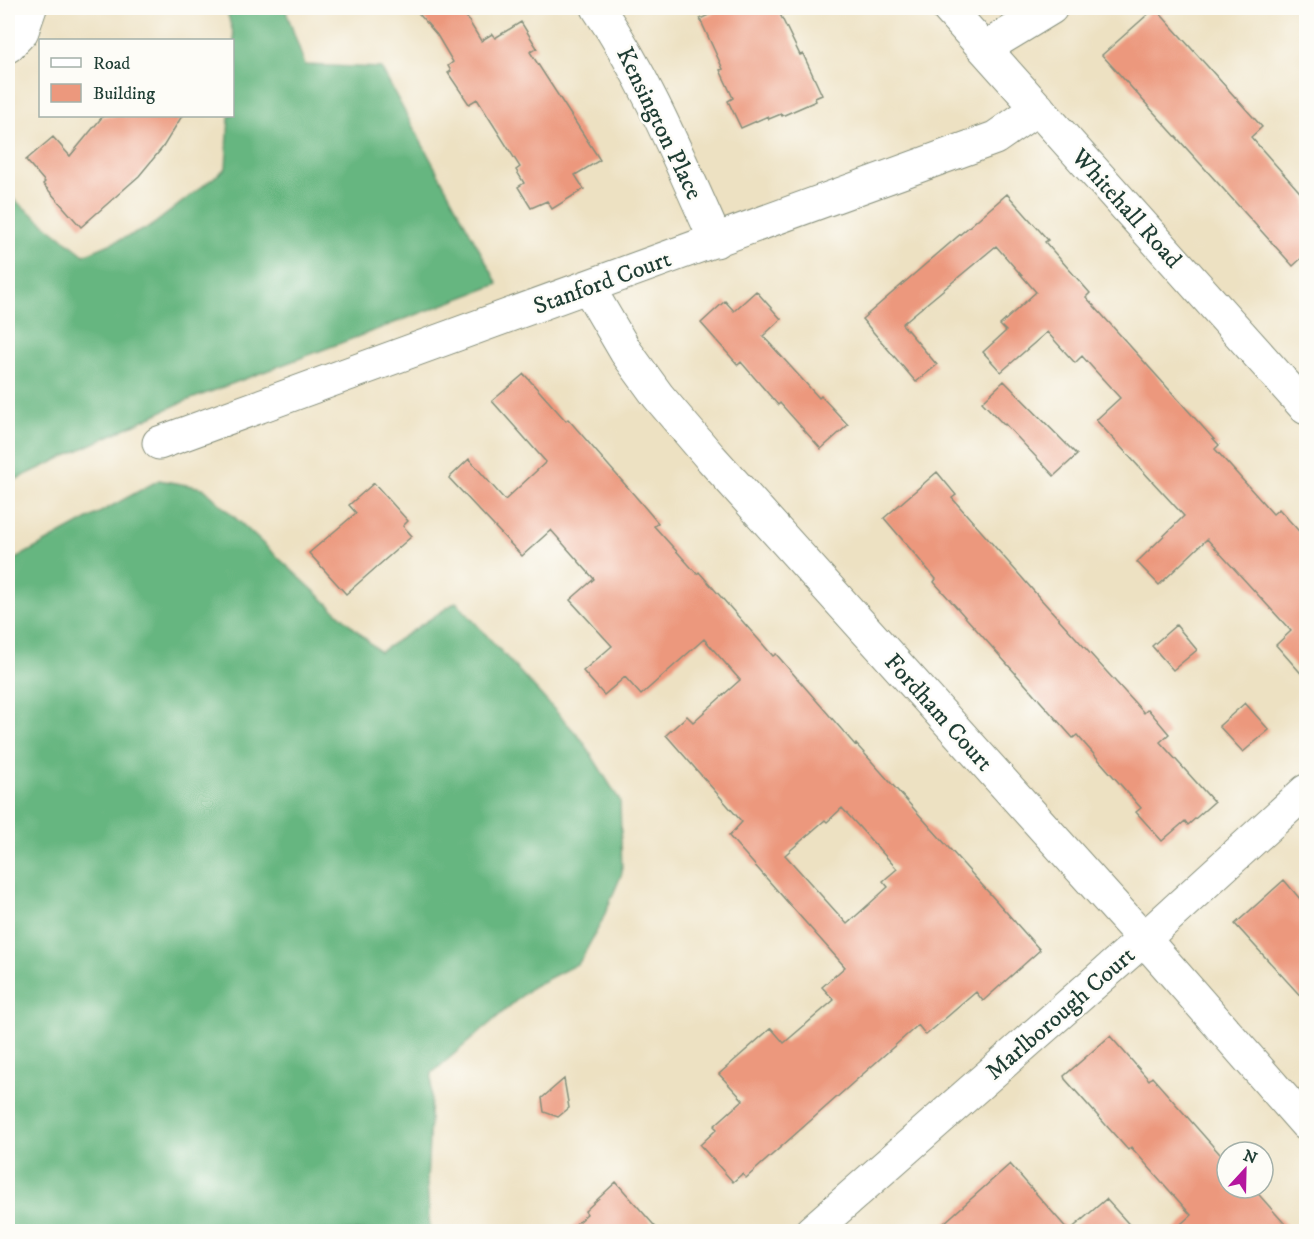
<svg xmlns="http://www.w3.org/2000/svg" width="1314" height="1239" font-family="'IM FELL DW Pica',serif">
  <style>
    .forest { fill: #66b680; stroke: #427a5a; stroke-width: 1.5 }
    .building { fill: #ec987d; fill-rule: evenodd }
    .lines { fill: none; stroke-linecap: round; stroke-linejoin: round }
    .minor-casing { stroke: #868f7b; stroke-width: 35 }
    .minor { stroke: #fff; stroke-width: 33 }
    .labels { text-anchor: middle; stroke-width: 5; stroke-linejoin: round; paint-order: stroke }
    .street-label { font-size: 24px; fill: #1f3d34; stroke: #fdfcf7 }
  </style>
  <rect width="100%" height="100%" fill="#fdfcf7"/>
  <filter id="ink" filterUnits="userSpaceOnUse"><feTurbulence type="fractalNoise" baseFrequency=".0167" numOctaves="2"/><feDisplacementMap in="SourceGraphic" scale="12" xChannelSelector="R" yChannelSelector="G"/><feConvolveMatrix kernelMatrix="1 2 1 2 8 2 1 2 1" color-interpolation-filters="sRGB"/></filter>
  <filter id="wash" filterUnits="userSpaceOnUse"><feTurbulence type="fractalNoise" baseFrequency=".008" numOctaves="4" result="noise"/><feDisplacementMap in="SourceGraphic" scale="24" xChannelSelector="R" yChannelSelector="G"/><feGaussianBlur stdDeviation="1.35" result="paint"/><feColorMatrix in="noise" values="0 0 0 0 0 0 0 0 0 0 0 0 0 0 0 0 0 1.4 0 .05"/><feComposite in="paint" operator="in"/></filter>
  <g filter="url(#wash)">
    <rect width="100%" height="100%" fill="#ede1c2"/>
    <path class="forest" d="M 226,8 L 285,8 L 305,65 L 381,68 L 498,284 L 178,404 L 8,483 L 8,191 L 13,199 L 84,255 L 150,227 L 226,168 L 229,116 L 232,116 L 234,36 Z
      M 159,480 L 203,488 L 380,652 L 456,602 L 582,740 L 620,801 L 622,873 L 601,923 L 579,963 L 532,987 L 432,1073 L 427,1182 L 430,1231 L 8,1231 L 8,563 Z"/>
    <g id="blocks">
      <path class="building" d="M 414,8 L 461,8 L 481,41 L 492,34 L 495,38 L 521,22 L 537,48 L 530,52 L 600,160 L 575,175 L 584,189 L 552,209 L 547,201 L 531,208 L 518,187 L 524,183 L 516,170 L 520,167 L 477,99 L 469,104 L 448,73 L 451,71 L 448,66 L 453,62 L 437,35 Z
        M 723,8 L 777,8 L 800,55 L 803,54 L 822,95 L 815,98 L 816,101 L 782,116 L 781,114 L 769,119 L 768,116 L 741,128 L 728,101 L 733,98 L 720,70 L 723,69 L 700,19 Z
        M 1155,8 L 1262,127 L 1251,137 L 1306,199 L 1306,254 L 1293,266 L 1102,55 Z
        M 103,116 L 182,116 L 163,147 L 139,176 L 81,227 L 43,184 L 45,182 L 26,160 L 53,137 L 70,156 Z
        M 1007,194 L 1048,240 L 1045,242 L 1090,293 L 1086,297 L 1219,445 L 1215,449 L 1273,514 L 1279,509 L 1306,539 L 1306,679 L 1276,645 L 1291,631 L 1207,539 L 1159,585 L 1137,562 L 1184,516 L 1096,420 L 1120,398 L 1082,356 L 1075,363 L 1047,332 L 1001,372 L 983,352 L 1006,331 L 1000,325 L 1036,292 L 996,246 L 902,324 L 937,365 L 916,382 L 862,319 Z
        M 756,291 L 781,319 L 763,336 L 819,398 L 821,396 L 848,425 L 821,449 L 780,403 L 778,405 L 741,362 L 738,365 L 701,323 L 725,301 L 734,311 Z
        M 524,374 L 566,421 L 568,419 L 636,497 L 658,523 L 654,526 L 697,574 L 699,572 L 773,656 L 776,654 L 855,745 L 856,744 L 1040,950 L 983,1001 L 976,992 L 926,1035 L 918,1025 L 746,1178 L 742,1174 L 733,1182 L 700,1145 L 717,1129 L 714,1126 L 743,1100 L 719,1074 L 771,1028 L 784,1043 L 834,1000 L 822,987 L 845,967 L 729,836 L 742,822 L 666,735 L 687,716 L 693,722 L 740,680 L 704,639 L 641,695 L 625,677 L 604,695 L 583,671 L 612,646 L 570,600 L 594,579 L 551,530 L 522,556 L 449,478 L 469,459 L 505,500 L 546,462 L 492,401 ZM 842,808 L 897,869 L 883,881 L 888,887 L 847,924 L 785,855 L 825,820 L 827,822 Z
        M 1004,381 L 1077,455 L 1054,476 L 1005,424 L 1004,425 L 982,402 Z
        M 937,472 L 956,495 L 952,498 L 1038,596 L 1144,713 L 1148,709 L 1169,734 L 1160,742 L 1214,802 L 1188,825 L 1185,821 L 1162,841 L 1136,812 L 1141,808 L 1077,735 L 1073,738 L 934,582 L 936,579 L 884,518 Z
        M 374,483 L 408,521 L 403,526 L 412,536 L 346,594 L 309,553 L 356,513 L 349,505 Z
        M 1176,625 L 1197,650 L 1173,670 L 1152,646 Z
        M 1245,703 L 1269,730 L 1243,752 L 1219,726 Z
        M 1284,880 L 1306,906 L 1306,1002 L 1235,924 Z
        M 1110,1036 L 1149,1080 L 1152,1077 L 1227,1162 L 1227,1188 L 1249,1188 L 1251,1190 L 1253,1188 L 1292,1232 L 1172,1232 L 1191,1215 L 1131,1147 L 1128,1150 L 1065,1079 L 1064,1076 Z
        M 564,1079 L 569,1108 L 558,1117 L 544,1112 L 542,1098 Z
        M 1010,1164 L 1069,1231 L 1106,1199 L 1136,1232 L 934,1232 Z
        M 616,1182 L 660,1232 L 567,1232 L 587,1214 L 585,1211 Z"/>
    </g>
  </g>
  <g filter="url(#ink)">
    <use href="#blocks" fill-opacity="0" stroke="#868f7b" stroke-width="1.5"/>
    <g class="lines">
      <defs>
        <path id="minor" d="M 598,8 C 647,80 680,161 716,241
          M 948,8 L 1306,408
          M 8,46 L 22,31 L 30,8
          M 985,48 L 1051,8
          M 588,287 L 626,352 L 658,396 L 710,457 L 1144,939 L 1306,1124
          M 159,443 L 995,138 L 1038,108
          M 811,1232 L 1144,939 L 1306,791"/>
      </defs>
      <use href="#minor" class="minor-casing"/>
      <use href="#minor" class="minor"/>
    </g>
  </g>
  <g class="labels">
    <g class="street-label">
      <text transform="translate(660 123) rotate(64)" y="8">Kensington Place</text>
      <text transform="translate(1127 208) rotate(48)" y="8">Whitehall Road</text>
      <text transform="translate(602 282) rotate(-20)" y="8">Stanford Court</text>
      <text transform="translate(939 712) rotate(48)" y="8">Fordham Court</text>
      <text transform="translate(1060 1013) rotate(-41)" y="8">Marlborough Court</text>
    </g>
  </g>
  <rect width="1314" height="1239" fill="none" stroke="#fdfcf7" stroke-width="30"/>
  <rect x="39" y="39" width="195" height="78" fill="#fdfcf7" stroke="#a4b0a9" stroke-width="1.5"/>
  <rect x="51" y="58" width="30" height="9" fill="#ffffff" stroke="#a4b0a9" stroke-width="1.5"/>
  <text x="93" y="69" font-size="18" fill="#1f3d34">Road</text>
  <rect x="51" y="84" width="30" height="18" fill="#ec987d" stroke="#a4b0a9" stroke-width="1.5"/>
  <text x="93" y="99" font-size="18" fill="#1f3d34">Building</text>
  <g transform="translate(1245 1170) rotate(22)"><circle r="28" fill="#fdfcf7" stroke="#a4b0a9" stroke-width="1.5"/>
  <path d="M0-4.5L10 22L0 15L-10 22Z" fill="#b5179e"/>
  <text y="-9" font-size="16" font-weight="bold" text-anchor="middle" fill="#1f3d34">N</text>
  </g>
</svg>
